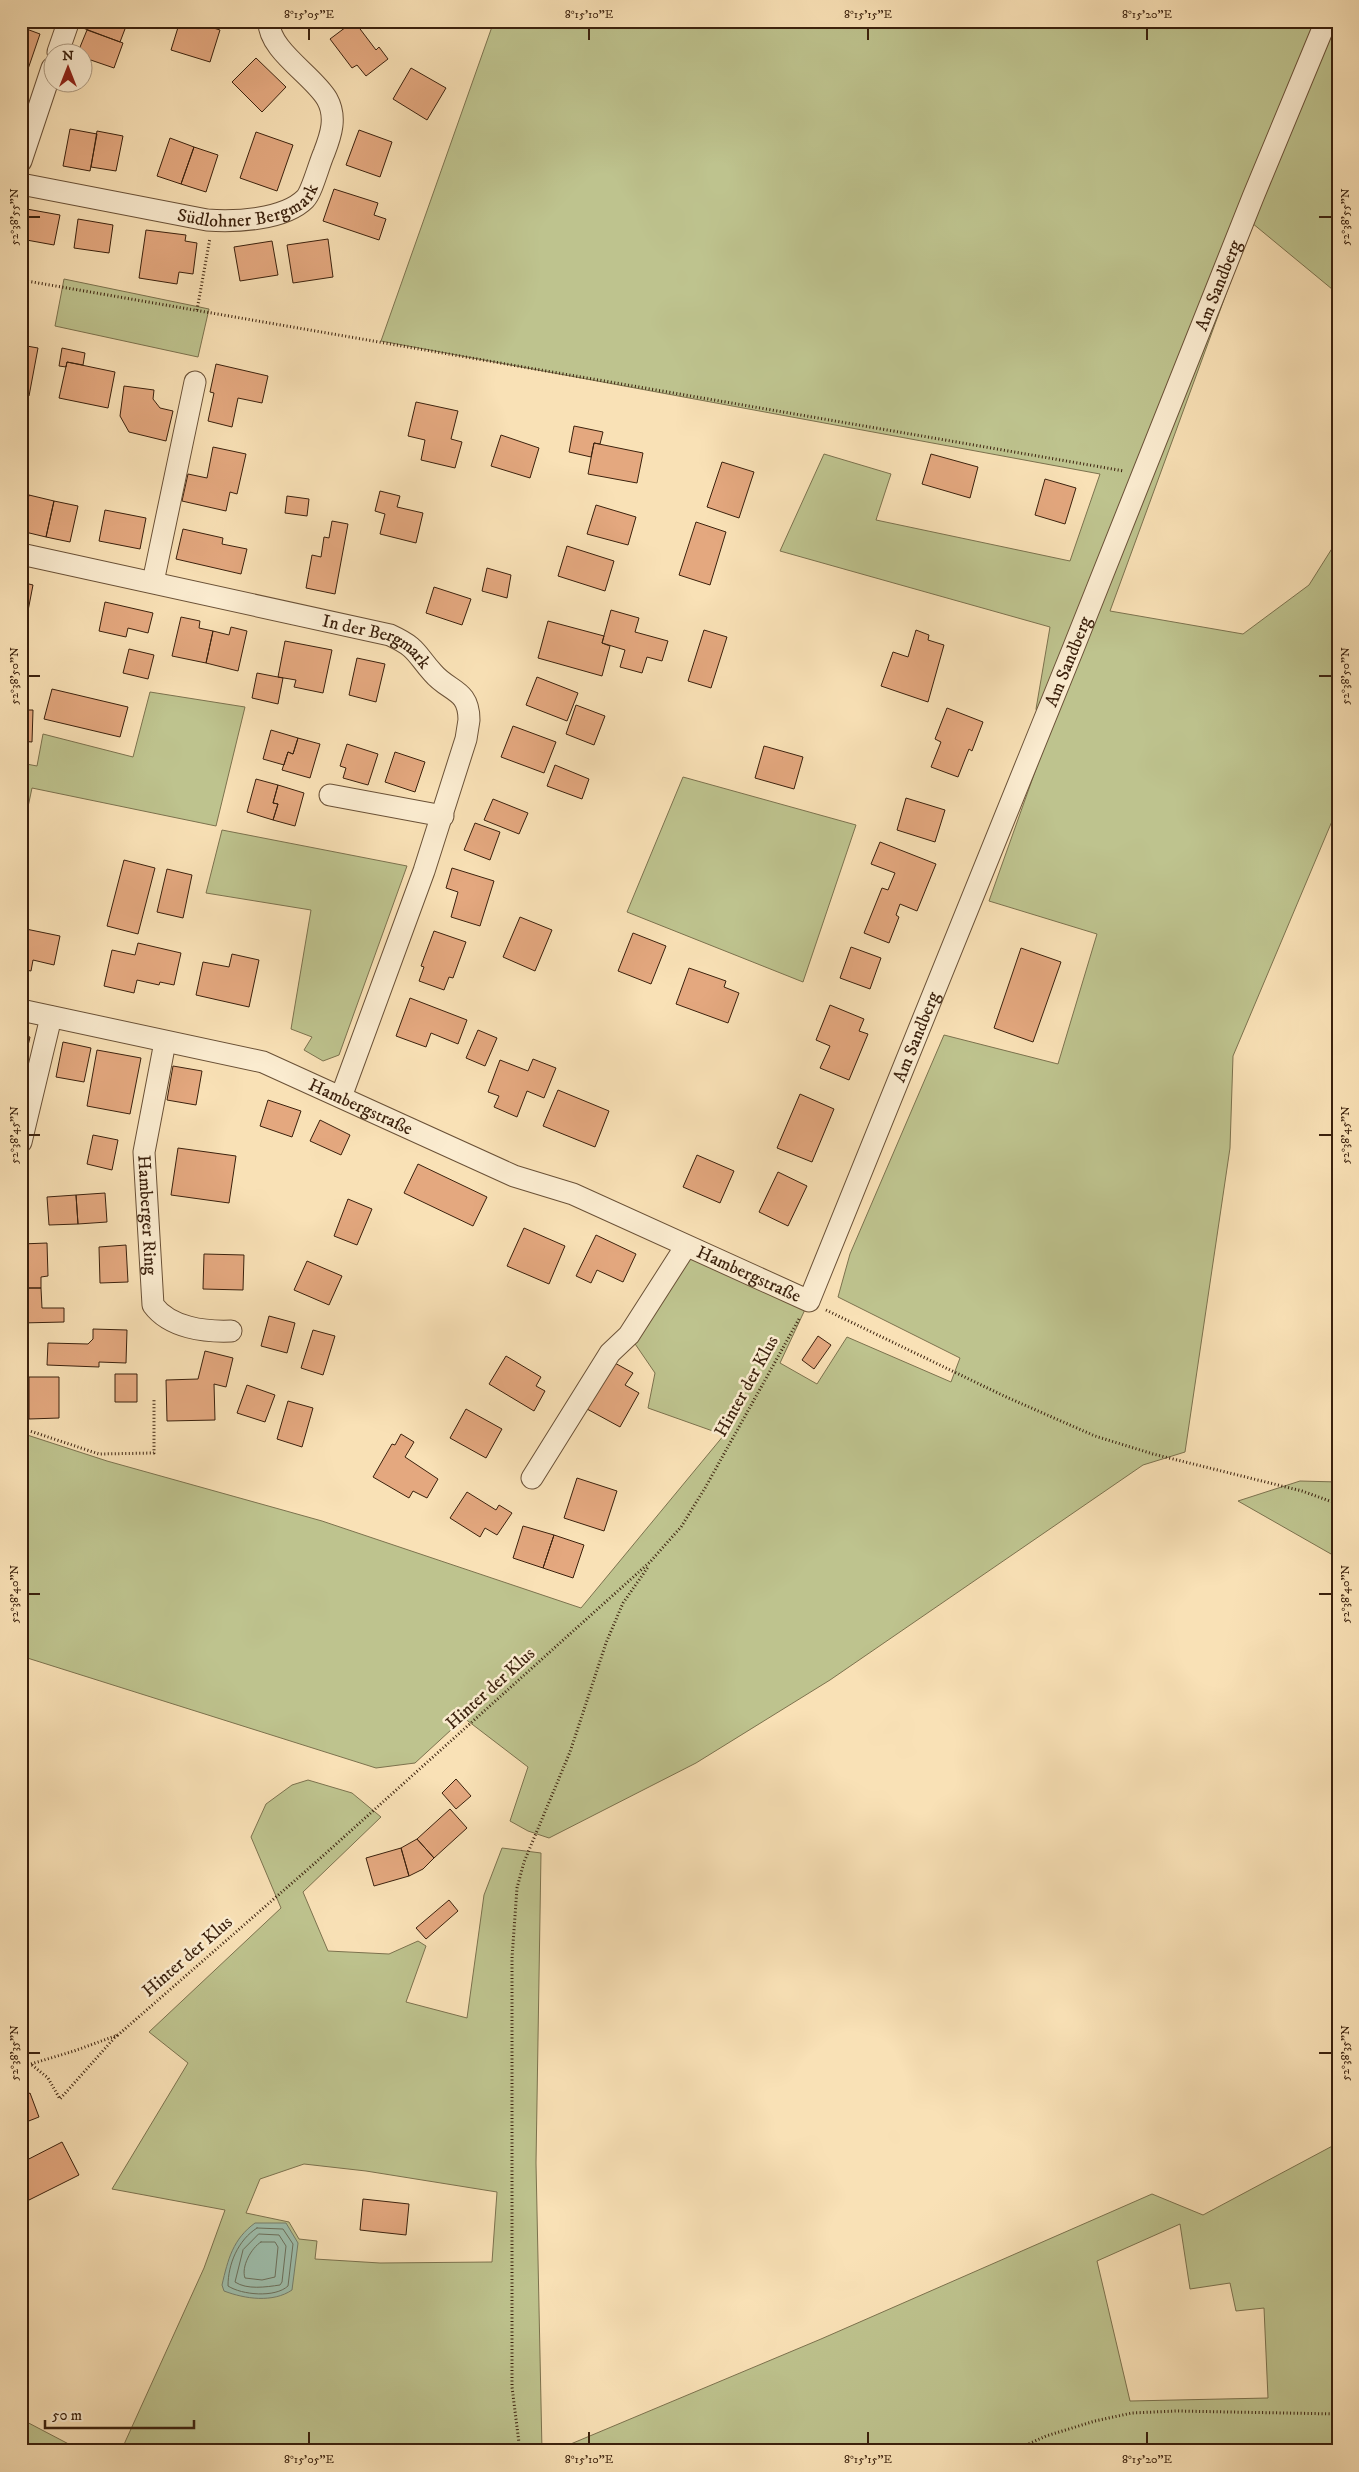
<svg xmlns="http://www.w3.org/2000/svg" width="1359" height="2472" font-family="'IM FELL DW Pica',serif">
  <style>
    .green { fill: #bec38e; stroke: #7c724e; fill-rule: evenodd }
    .water { fill: #9ebeac; stroke: #767f6c }
    .lines { fill: none; stroke-linecap: round; stroke-linejoin: round }
    .shore { stroke: #6c705c; stroke-width: 1 }
    .building { fill: #e4a87f; stroke: #3b210d }
    .street-casing { stroke: #6a5137; stroke-width: 23 }
    .path { stroke: #3b210d; stroke-width: 3; stroke-dasharray: 1 2.5; stroke-linecap: butt }
    .street { stroke: #fbecd0; stroke-width: 21 }
    .ticks { fill: none; stroke: #3b210d; stroke-width: 2 }
    .labels { text-anchor: middle; stroke-width: 5; stroke-linejoin: round; paint-order: stroke }
    .street-label { font-size: 18px; fill: #3b210d; stroke: #fbecd0 }
    .neatline { fill: none; stroke: #3b210d; stroke-width: 2 }
    .ticks-label { font-size: 12px; text-anchor: middle; fill: #3b210d }
  </style>
  <rect width="100%" height="100%" fill="#f9e1b6"/>
  <filter id="stains"><feTurbulence type="fractalNoise" baseFrequency=".004" numOctaves="4"/><feColorMatrix values="0 0 0 0 .2 0 0 0 0 .09 0 0 0 0 .02 0 0 0 .5 -.17"/></filter>
  <radialGradient id="worn" r=".72"><stop offset=".6" stop-color="#630" stop-opacity="0"/><stop offset="1" stop-color="#630" stop-opacity=".3"/></radialGradient>
  <path class="green" d="M 494,21 L 1338,21 L 1338,294 L 1252,223 L 1110,611 L 1243,634 L 1309,585 L 1338,539 L 1338,807 L 1233,1056 L 1230,1148 L 1185,1452 L 1143,1465 L 830,1680 L 696,1763 L 549,1838 L 528,1831 L 510,1821 L 528,1767 L 464,1718 L 415,1763 L 376,1768 L 21,1656 L 21,1433 L 107,1461 L 322,1521 L 581,1608 L 724,1435 L 648,1408 L 655,1373 L 629,1335 L 686,1246 L 809,1301 L 780,1363 L 817,1384 L 847,1337 L 951,1382 L 960,1358 L 838,1297 L 850,1254 L 944,1035 L 1058,1064 L 1097,934 L 989,901 L 1047,738 L 1036,709 L 1050,627 L 780,551 L 824,454 L 891,474 L 876,520 L 1070,561 L 1100,474 L 381,341 Z
    M 64,279 L 209,309 L 198,357 L 55,326 Z
    M 150,692 L 245,707 L 216,826 L 32,788 L 21,840 L 21,763 L 37,766 L 43,734 L 133,757 Z
    M 683,777 L 856,825 L 803,982 L 627,912 Z
    M 222,830 L 407,866 L 339,1055 L 323,1061 L 304,1050 L 312,1037 L 291,1029 L 311,910 L 206,893 Z
    M 1300,1481 L 1338,1482 L 1338,1558 L 1238,1501 Z
    M 308,1780 L 352,1793 L 381,1817 L 303,1892 L 328,1951 L 389,1954 L 418,1941 L 426,1946 L 406,2002 L 467,2018 L 484,1895 L 502,1848 L 541,1853 L 536,2163 L 542,2451 L 121,2451 L 204,2268 L 225,2210 L 112,2189 L 188,2063 L 149,2032 L 281,1908 L 251,1837 L 266,1804 L 292,1785 ZM 304,2164 L 366,2171 L 497,2192 L 492,2262 L 380,2263 L 315,2259 L 317,2241 L 299,2239 L 289,2222 L 246,2213 L 260,2179 Z
    M 1338,2143 L 1338,2451 L 554,2451 L 821,2339 L 1152,2194 L 1203,2215 ZM 1180,2224 L 1190,2289 L 1230,2283 L 1236,2311 L 1264,2308 L 1268,2398 L 1130,2401 L 1097,2261 Z
    M 21,2419 L 82,2451 L 21,2451 Z"/>
  <path class="water" d="M 255,2223 L 286,2223 L 298,2243 L 292,2290 C 273,2303 245,2299 224,2291 L 222,2285 C 228,2259 233,2239 255,2223 Z"/>
  <g class="lines">
    <path class="shore" d="M 257,2228 L 283,2229 L 293,2244 L 288,2286 C 275,2298 242,2295 228,2286 C 228,2264 238,2240 257,2228 Z
      M 259,2234 L 279,2235 L 286,2246 L 282,2282 L 280,2285 C 266,2287 247,2290 235,2282 L 243,2250 Z
      M 261,2242 L 275,2242 L 278,2247 L 275,2277 L 262,2280 L 245,2278 C 241,2267 251,2248 261,2242 Z"/>
  </g>
  <path class="building" d="M 85,21 L 128,21 L 120,42 L 83,28 Z
    M 180,21 L 191,21 L 220,30 L 210,62 L 171,50 Z
    M 354,21 L 376,50 L 379,47 L 388,59 L 366,76 L 357,65 L 352,68 L 330,39 Z
    M 21,27 L 40,34 L 27,72 L 21,70 Z
    M 87,30 L 123,43 L 114,68 L 82,57 L 82,52 L 78,52 Z
    M 256,58 L 286,87 L 262,112 L 232,82 Z
    M 411,68 L 446,88 L 427,120 L 393,99 Z
    M 70,129 L 97,134 L 90,171 L 63,166 Z
    M 359,130 L 392,142 L 380,177 L 346,165 Z
    M 97,131 L 123,136 L 116,171 L 91,167 Z
    M 256,132 L 293,145 L 277,191 L 240,178 Z
    M 170,138 L 194,147 L 181,184 L 157,176 Z
    M 194,147 L 218,155 L 206,192 L 181,184 Z
    M 334,189 L 378,203 L 374,215 L 386,219 L 379,240 L 323,221 Z
    M 21,208 L 60,215 L 54,245 L 21,239 Z
    M 78,219 L 113,225 L 109,253 L 74,248 Z
    M 146,230 L 186,235 L 185,241 L 197,243 L 193,274 L 179,272 L 177,284 L 139,278 Z
    M 328,239 L 333,277 L 293,283 L 287,245 Z
    M 272,241 L 278,275 L 240,281 L 234,247 Z
    M 21,345 L 38,348 L 29,396 L 21,395 Z
    M 62,348 L 85,353 L 83,365 L 67,362 L 66,367 L 59,366 Z
    M 67,362 L 115,372 L 108,408 L 59,398 Z
    M 216,364 L 268,376 L 262,403 L 238,398 L 232,427 L 208,421 L 214,393 L 210,392 Z
    M 124,386 L 154,390 L 153,399 L 160,408 L 173,411 L 166,441 L 129,432 L 120,416 Z
    M 416,402 L 458,411 L 451,439 L 462,442 L 455,468 L 421,460 L 425,440 L 408,436 Z
    M 574,426 L 603,432 L 600,444 L 594,443 L 591,457 L 569,452 Z
    M 501,435 L 539,448 L 530,478 L 491,466 Z
    M 594,443 L 643,453 L 637,483 L 588,474 Z
    M 213,447 L 246,454 L 237,494 L 230,492 L 226,511 L 182,501 L 188,474 L 207,478 Z
    M 931,454 L 978,467 L 970,498 L 922,484 Z
    M 722,462 L 754,472 L 739,518 L 707,507 Z
    M 1045,479 L 1076,488 L 1065,524 L 1035,515 Z
    M 380,491 L 400,496 L 397,507 L 423,513 L 416,543 L 380,534 L 385,514 L 375,511 Z
    M 29,495 L 54,501 L 46,537 L 21,531 Z
    M 287,496 L 309,499 L 307,516 L 285,513 Z
    M 54,501 L 78,506 L 70,542 L 46,537 Z
    M 596,505 L 636,517 L 628,545 L 587,534 Z
    M 105,510 L 146,518 L 140,549 L 99,541 Z
    M 332,521 L 348,524 L 335,594 L 306,588 L 312,555 L 321,557 L 324,537 L 329,538 Z
    M 696,522 L 726,532 L 710,585 L 679,575 Z
    M 183,529 L 223,538 L 222,544 L 247,549 L 241,574 L 176,559 Z
    M 567,546 L 614,561 L 605,591 L 558,576 Z
    M 487,568 L 511,575 L 507,598 L 482,591 Z
    M 21,582 L 33,585 L 27,616 L 21,615 Z
    M 434,587 L 471,599 L 462,625 L 426,613 Z
    M 105,602 L 153,613 L 148,633 L 128,628 L 126,637 L 99,631 Z
    M 611,610 L 639,618 L 635,632 L 668,641 L 662,661 L 647,657 L 642,673 L 620,667 L 625,650 L 602,643 Z
    M 181,617 L 200,621 L 199,628 L 213,631 L 206,663 L 172,656 Z
    M 548,621 L 604,636 L 602,643 L 610,646 L 602,676 L 538,658 Z
    M 231,627 L 247,631 L 238,671 L 206,663 L 213,631 L 229,635 Z
    M 704,630 L 727,637 L 711,688 L 688,681 Z
    M 916,630 L 929,635 L 928,640 L 944,645 L 928,702 L 881,686 L 893,652 L 908,657 Z
    M 285,641 L 332,650 L 323,693 L 294,687 L 296,680 L 278,677 Z
    M 129,649 L 154,655 L 148,679 L 123,673 Z
    M 357,658 L 385,664 L 376,702 L 349,695 Z
    M 257,673 L 283,678 L 278,704 L 252,698 Z
    M 537,677 L 578,693 L 567,721 L 526,705 Z
    M 52,689 L 128,707 L 120,737 L 44,719 Z
    M 576,705 L 605,716 L 594,745 L 566,734 Z
    M 947,708 L 983,722 L 972,751 L 969,749 L 958,777 L 931,767 L 941,742 L 935,739 Z
    M 21,710 L 33,710 L 32,742 L 21,741 Z
    M 513,726 L 556,742 L 544,773 L 501,757 Z
    M 271,730 L 298,738 L 293,754 L 288,752 L 284,765 L 263,759 Z
    M 298,738 L 320,744 L 310,778 L 282,770 L 288,752 L 293,754 Z
    M 347,744 L 378,754 L 368,785 L 343,778 L 346,768 L 340,766 Z
    M 764,746 L 803,757 L 794,789 L 755,778 Z
    M 395,752 L 425,762 L 415,792 L 385,782 Z
    M 555,765 L 589,779 L 582,799 L 547,786 Z
    M 256,779 L 278,785 L 273,803 L 278,804 L 273,820 L 247,812 Z
    M 278,785 L 304,793 L 295,826 L 273,820 L 278,804 L 273,803 Z
    M 906,798 L 945,810 L 935,842 L 897,830 Z
    M 493,799 L 528,813 L 519,834 L 484,820 Z
    M 475,823 L 500,832 L 490,860 L 464,850 Z
    M 880,842 L 936,864 L 917,911 L 900,904 L 896,915 L 899,917 L 889,943 L 864,933 L 882,888 L 888,890 L 895,873 L 871,864 Z
    M 124,860 L 155,868 L 138,934 L 107,926 Z
    M 452,868 L 494,881 L 480,926 L 451,917 L 458,892 L 446,888 Z
    M 167,869 L 192,875 L 183,918 L 157,912 Z
    M 520,917 L 552,930 L 535,971 L 503,957 Z
    M 21,928 L 60,936 L 54,965 L 33,960 L 31,971 L 21,969 Z
    M 434,931 L 466,942 L 453,978 L 449,977 L 444,990 L 419,981 L 424,967 L 421,966 Z
    M 633,933 L 666,946 L 651,984 L 618,971 Z
    M 138,943 L 181,953 L 174,985 L 160,982 L 159,985 L 137,980 L 134,993 L 104,986 L 112,950 L 135,955 Z
    M 851,947 L 881,958 L 870,989 L 840,978 Z
    M 1021,948 L 1061,962 L 1033,1042 L 994,1028 Z
    M 232,954 L 259,960 L 249,1007 L 196,995 L 203,962 L 229,967 Z
    M 689,968 L 726,981 L 724,987 L 739,993 L 728,1023 L 676,1004 Z
    M 410,998 L 467,1020 L 458,1044 L 431,1033 L 426,1047 L 396,1036 Z
    M 830,1005 L 864,1019 L 859,1031 L 868,1034 L 849,1080 L 820,1068 L 830,1046 L 816,1040 Z
    M 478,1030 L 497,1038 L 485,1066 L 466,1058 Z
    M 21,1035 L 30,1037 L 21,1076 Z
    M 63,1042 L 91,1048 L 84,1082 L 56,1077 Z
    M 97,1050 L 141,1058 L 130,1114 L 87,1106 Z
    M 533,1059 L 556,1068 L 544,1098 L 527,1091 L 517,1117 L 494,1107 L 499,1096 L 488,1092 L 500,1060 L 528,1071 Z
    M 173,1066 L 202,1071 L 196,1105 L 167,1100 Z
    M 558,1090 L 609,1111 L 595,1147 L 543,1126 Z
    M 800,1094 L 834,1109 L 812,1162 L 777,1148 Z
    M 268,1100 L 301,1111 L 292,1137 L 260,1126 Z
    M 320,1120 L 350,1135 L 341,1155 L 310,1141 Z
    M 93,1135 L 118,1140 L 112,1170 L 87,1164 Z
    M 178,1148 L 236,1156 L 229,1203 L 171,1195 Z
    M 697,1155 L 734,1171 L 720,1203 L 683,1187 Z
    M 418,1164 L 487,1197 L 473,1226 L 404,1193 Z
    M 778,1172 L 807,1186 L 788,1226 L 759,1212 Z
    M 105,1193 L 107,1222 L 78,1224 L 76,1195 Z
    M 76,1195 L 78,1224 L 49,1225 L 47,1197 Z
    M 348,1199 L 372,1209 L 357,1245 L 334,1236 Z
    M 524,1228 L 565,1246 L 549,1284 L 507,1266 Z
    M 596,1235 L 636,1254 L 623,1282 L 597,1270 L 591,1283 L 576,1276 Z
    M 47,1243 L 48,1276 L 41,1277 L 41,1288 L 21,1288 L 21,1244 Z
    M 126,1245 L 128,1282 L 100,1283 L 99,1247 Z
    M 204,1254 L 244,1255 L 243,1290 L 203,1289 Z
    M 307,1261 L 342,1276 L 329,1305 L 294,1290 Z
    M 21,1288 L 41,1288 L 42,1308 L 64,1308 L 64,1322 L 21,1323 Z
    M 269,1316 L 295,1323 L 287,1353 L 261,1346 Z
    M 93,1329 L 127,1330 L 126,1363 L 99,1362 L 99,1367 L 47,1365 L 48,1343 L 88,1344 L 93,1339 Z
    M 313,1330 L 335,1336 L 323,1375 L 301,1368 Z
    M 818,1336 L 831,1345 L 814,1369 L 802,1360 Z
    M 205,1351 L 233,1358 L 226,1387 L 214,1384 L 215,1420 L 167,1421 L 166,1380 L 198,1379 Z
    M 506,1356 L 541,1377 L 536,1386 L 545,1391 L 534,1411 L 489,1384 Z
    M 613,1362 L 633,1373 L 625,1385 L 639,1393 L 620,1427 L 587,1409 Z
    M 115,1374 L 137,1374 L 137,1402 L 115,1402 Z
    M 29,1377 L 59,1377 L 59,1418 L 29,1419 Z
    M 247,1385 L 275,1395 L 265,1422 L 237,1413 Z
    M 288,1401 L 313,1408 L 302,1447 L 277,1439 Z
    M 466,1409 L 502,1429 L 486,1458 L 450,1438 Z
    M 401,1434 L 414,1442 L 405,1457 L 438,1479 L 427,1498 L 413,1491 L 409,1498 L 373,1477 L 392,1444 L 395,1445 Z
    M 577,1478 L 617,1491 L 604,1531 L 564,1518 Z
    M 467,1492 L 496,1510 L 499,1505 L 512,1513 L 497,1535 L 485,1528 L 480,1537 L 450,1518 Z
    M 523,1526 L 554,1535 L 543,1568 L 513,1558 Z
    M 554,1535 L 584,1545 L 573,1578 L 543,1568 Z
    M 456,1779 L 471,1796 L 456,1809 L 442,1793 Z
    M 450,1809 L 467,1828 L 434,1858 L 417,1839 Z
    M 417,1839 L 434,1858 L 423,1869 L 409,1876 L 401,1848 Z
    M 401,1848 L 409,1876 L 374,1886 L 366,1858 Z
    M 449,1900 L 458,1911 L 426,1939 L 416,1928 Z
    M 30,2093 L 39,2117 L 21,2124 L 21,2097 Z
    M 62,2142 L 79,2175 L 25,2202 L 21,2194 L 21,2163 Z
    M 363,2199 L 409,2204 L 406,2235 L 360,2230 Z"/>
  <g class="lines">
    <defs>
      <g id="street">
        <path d="M 58,52 L 67,26 L 66,21"/>
        <path d="M 21,161 L 52,68"/>
        <path id="s1" d="M 21,184 L 207,220 C 235,222 284,220 305,199 C 312,192 319,164 324,153 C 331,135 337,117 327,99 C 313,75 268,50 269,21"/>
        <path id="s2" d="M 21,554 L 390,635 C 418,648 415,653 433,673 C 449,692 469,689 469,720 L 466,739 L 424,871 L 341,1097"/>
        <path d="M 153,582 L 195,382"/>
        <path d="M 330,795 L 443,816"/>
        <path id="s3" d="M 21,1010 L 263,1062 L 514,1176 L 573,1194 L 809,1301 L 1073,649 L 1253,197 L 1326,21"/>
        <path id="s4" d="M 165,1042 L 144,1152 L 153,1305 C 170,1328 205,1332 231,1331"/>
        <path d="M 21,1142 L 51,1017"/>
        <path d="M 532,1478 L 610,1353 L 629,1335 L 686,1246"/>
      </g>
    </defs>
    <use href="#street" class="street-casing"/>
    <path class="path" d="M 21,280 L 1124,471
      M 197,310 L 210,238
      M 826,1310 L 1004,1396 L 1095,1436 L 1153,1454 L 1302,1491 L 1338,1504
      M 21,1428 L 99,1454 L 154,1453 L 154,1399
      M 32,2065 L 48,2078 L 60,2099 L 117,2035
      M 21,2067 L 74,2051 L 118,2035 L 315,1863 L 650,1562 L 681,1527 L 705,1488 L 799,1319
      M 520,2451 L 512,2387 L 512,1958 L 517,1888 L 524,1862 L 570,1752 L 606,1643 L 623,1603 L 648,1567
      M 1013,2451 L 1046,2436 L 1095,2421 L 1132,2413 L 1176,2411 L 1338,2414"/>
    <use href="#street" class="street"/>
  </g>
  <path class="ticks" d="M 309,28 L 309,40M 589,28 L 589,40M 868,28 L 868,40M 1147,28 L 1147,40M 28,217 L 40,217M 1319,217 L 1332,217M 28,676 L 40,676M 1319,676 L 1332,676M 28,1135 L 40,1135M 1319,1135 L 1332,1135M 28,1594 L 40,1594M 1319,1594 L 1332,1594M 28,2053 L 40,2053M 1319,2053 L 1332,2053M 309,2432 L 309,2444M 589,2432 L 589,2444M 868,2432 L 868,2444M 1147,2432 L 1147,2444"/>
  <g class="labels">
    <g class="street-label">
      <text dy="6" stroke="none"><textPath href="#s1" startOffset="234">Südlohner Bergmark</textPath></text>
      <text dy="6" stroke="none"><textPath href="#s3" startOffset="1939">Am Sandberg</textPath></text>
      <text dy="6" stroke="none"><textPath href="#s2" startOffset="368">In der Bergmark</textPath></text>
      <text dy="6" stroke="none"><textPath href="#s3" startOffset="1534">Am Sandberg</textPath></text>
      <text dy="6" stroke="none"><textPath href="#s3" startOffset="1129">Am Sandberg</textPath></text>
      <text dy="6" stroke="none"><textPath href="#s3" startOffset="355">Hambergstraße</textPath></text>
      <text dy="6" stroke="none"><textPath href="#s4" startOffset="175">Hamberger Ring</textPath></text>
      <text dy="6" stroke="none"><textPath href="#s3" startOffset="778">Hambergstraße</textPath></text>
      <text transform="translate(746 1386) rotate(-61)" y="6">Hinter der Klus</text>
      <text transform="translate(490 1688) rotate(-42)" y="6">Hinter der Klus</text>
      <text transform="translate(187 1956) rotate(-41)" y="6">Hinter der Klus</text>
    </g>
  </g>
  <rect width="1359" height="2472" fill="none" stroke="#f9e1b6" stroke-width="55"/>
  <g transform="translate(68 68)"><circle r="24" fill="#fbecd0" stroke="#ae9b82"/>
  <path d="M0-4L9 19L0 12L-9 19Z" fill="#8f2418"/>
  <text y="-8" font-size="14" font-weight="bold" text-anchor="middle" fill="#3b210d">N</text>
  </g>
  <path d="M45 2420v8h149v-8" fill="none" stroke="#3b210d" stroke-width="2.5"/>
  <text x="52" y="2420" font-size="15" fill="#3b210d" stroke="#fbecd0" stroke-width="4" paint-order="stroke">50 m</text>
  <rect x="28" y="28" width="1304" height="2416" class="neatline"/>
  <g class="ticks-label">
    <text x="309" y="18">8°15'05"E</text>
    <text x="589" y="18">8°15'10"E</text>
    <text x="868" y="18">8°15'15"E</text>
    <text x="1147" y="18">8°15'20"E</text>
    <text transform="translate(14 217) rotate(-90)" y="4">52°38'55"N</text>
    <text transform="translate(1345 217) rotate(-90)" y="4">52°38'55"N</text>
    <text transform="translate(14 676) rotate(-90)" y="4">52°38'50"N</text>
    <text transform="translate(1345 676) rotate(-90)" y="4">52°38'50"N</text>
    <text transform="translate(14 1135) rotate(-90)" y="4">52°38'45"N</text>
    <text transform="translate(1345 1135) rotate(-90)" y="4">52°38'45"N</text>
    <text transform="translate(14 1594) rotate(-90)" y="4">52°38'40"N</text>
    <text transform="translate(1345 1594) rotate(-90)" y="4">52°38'40"N</text>
    <text transform="translate(14 2053) rotate(-90)" y="4">52°38'35"N</text>
    <text transform="translate(1345 2053) rotate(-90)" y="4">52°38'35"N</text>
    <text x="309" y="2463">8°15'05"E</text>
    <text x="589" y="2463">8°15'10"E</text>
    <text x="868" y="2463">8°15'15"E</text>
    <text x="1147" y="2463">8°15'20"E</text>
  </g>
  <rect width="100%" height="100%" filter="url(#stains)"/>
  <rect width="100%" height="100%" fill="url(#worn)"/>
</svg>
